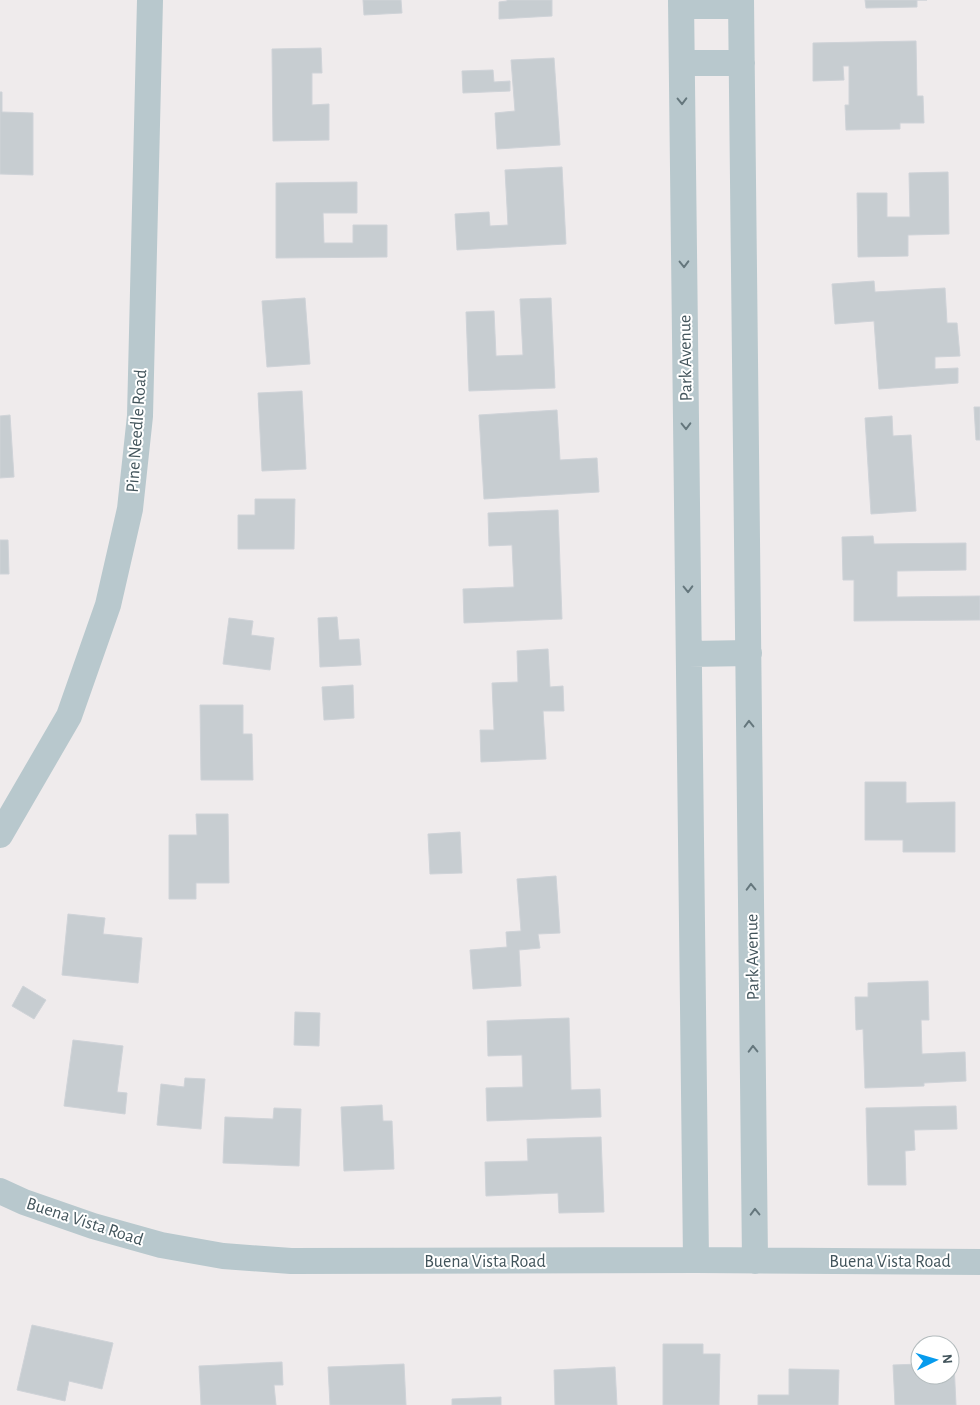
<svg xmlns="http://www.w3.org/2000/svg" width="980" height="1405" font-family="'Alegreya Sans',sans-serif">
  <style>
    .building { fill: #c7cdd1; stroke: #cfd3d8 }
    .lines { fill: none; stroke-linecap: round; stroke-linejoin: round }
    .minor { stroke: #b8c8cd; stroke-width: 26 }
    .oneway { stroke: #65777d }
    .labels { text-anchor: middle; stroke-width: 4; stroke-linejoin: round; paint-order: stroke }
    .street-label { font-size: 18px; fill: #42545b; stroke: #fff }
  </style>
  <rect width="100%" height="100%" fill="#efebec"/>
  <path class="building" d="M 363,0 L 401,0 L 402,13 L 364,15 Z
    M 507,0 L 552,0 L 552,16 L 499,19 L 499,2 L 507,1 Z
    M 865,0 L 927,0 L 917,0 L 917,7 L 866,8 Z
    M 916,41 L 917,96 L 923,96 L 924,123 L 900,123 L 900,129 L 846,130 L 845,105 L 849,105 L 849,66 L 843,66 L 844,80 L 813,81 L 813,43 Z
    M 321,48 L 322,73 L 312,73 L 312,105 L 329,104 L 329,140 L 273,141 L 272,49 Z
    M 554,58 L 560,145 L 497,149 L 495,113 L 515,111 L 511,60 Z
    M 493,70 L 494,82 L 510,81 L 510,91 L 463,93 L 462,71 Z
    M 0,92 L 2,92 L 2,112 L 33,113 L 33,175 L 0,174 Z
    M 562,167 L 566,244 L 457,250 L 455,214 L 489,212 L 490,226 L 508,225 L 505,170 Z
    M 948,172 L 949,234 L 908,235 L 908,256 L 858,257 L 857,193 L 887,193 L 887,217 L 910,217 L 909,173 Z
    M 357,182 L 357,213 L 323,213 L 324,243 L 353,243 L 353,225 L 387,225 L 387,257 L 276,258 L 276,183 Z
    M 874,281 L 875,292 L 945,288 L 947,323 L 957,323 L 960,356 L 935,357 L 935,369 L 958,368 L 958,383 L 879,389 L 874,321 L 835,324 L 832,284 Z
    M 305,298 L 310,364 L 267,367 L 262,301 Z
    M 551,298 L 555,388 L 469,391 L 466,312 L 494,311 L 496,356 L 523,355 L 520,299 Z
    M 302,391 L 306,469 L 262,471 L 258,393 Z
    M 974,407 L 980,407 L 980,440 L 976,440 Z
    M 557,410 L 560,460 L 597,458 L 599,492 L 484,499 L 479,415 Z
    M 10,415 L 14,477 L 0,478 L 0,416 Z
    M 892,416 L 893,436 L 911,435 L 916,511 L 871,514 L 865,418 Z
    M 255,499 L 295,499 L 294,549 L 238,549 L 238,515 L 255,515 Z
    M 558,510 L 562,619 L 464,623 L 463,589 L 514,587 L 512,545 L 489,546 L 488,513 Z
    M 873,536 L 874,544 L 966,543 L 966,570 L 897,571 L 897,597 L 980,596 L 980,620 L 854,621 L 854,580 L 843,580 L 842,537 Z
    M 0,540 L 8,540 L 9,574 L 0,574 Z
    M 337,617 L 339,640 L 359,639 L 361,665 L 320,667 L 318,618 Z
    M 229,618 L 253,621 L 251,635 L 274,638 L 270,670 L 223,664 Z
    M 548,649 L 550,687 L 563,686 L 564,711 L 543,711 L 546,759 L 481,762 L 480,730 L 494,730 L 492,683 L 518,682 L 517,651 Z
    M 353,685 L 354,718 L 324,720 L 322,687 Z
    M 200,705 L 243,705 L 243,734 L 252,734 L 253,780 L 201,780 Z
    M 865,782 L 906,782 L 906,803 L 955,802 L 955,852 L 903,852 L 903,840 L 865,840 Z
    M 196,814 L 228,814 L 229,883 L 196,883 L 196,899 L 169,899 L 169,835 L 197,835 Z
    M 460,832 L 462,873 L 430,874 L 428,834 Z
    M 556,876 L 560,933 L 538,934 L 540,948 L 519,950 L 521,986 L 473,989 L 470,950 L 507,947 L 506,932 L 521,931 L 517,879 Z
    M 68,914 L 105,918 L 103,934 L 142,938 L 138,983 L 62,975 Z
    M 928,981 L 929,1020 L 921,1020 L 922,1054 L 965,1052 L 966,1081 L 924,1083 L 924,1086 L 865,1088 L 863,1029 L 856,1030 L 855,997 L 868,997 L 868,983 Z
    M 23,986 L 46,1000 L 34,1019 L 12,1006 Z
    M 295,1012 L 320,1013 L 319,1046 L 294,1045 Z
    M 569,1018 L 571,1090 L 600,1089 L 601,1117 L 487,1121 L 486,1088 L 523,1087 L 522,1055 L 488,1056 L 487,1021 Z
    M 73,1040 L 123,1046 L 117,1092 L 127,1093 L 125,1114 L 64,1106 Z
    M 185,1078 L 205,1079 L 201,1129 L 157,1125 L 161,1084 L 184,1087 Z
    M 382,1105 L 383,1121 L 392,1121 L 394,1169 L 344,1171 L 341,1107 Z
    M 956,1106 L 957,1129 L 914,1130 L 915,1150 L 905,1151 L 906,1185 L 868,1185 L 866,1108 Z
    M 274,1108 L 301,1109 L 299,1166 L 223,1163 L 225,1117 L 273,1119 Z
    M 601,1137 L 604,1212 L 559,1213 L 558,1193 L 486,1196 L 485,1162 L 528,1161 L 527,1139 Z
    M 32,1325 L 113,1343 L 102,1389 L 69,1381 L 65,1401 L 17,1390 Z
    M 663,1344 L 703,1344 L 703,1354 L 720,1354 L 719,1405 L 663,1405 Z
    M 282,1362 L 283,1385 L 274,1385 L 276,1405 L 201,1405 L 199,1366 Z
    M 950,1363 L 954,1363 L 956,1405 L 895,1405 L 893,1365 L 920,1364 L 920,1375 L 950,1375 Z
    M 404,1364 L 406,1405 L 330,1405 L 328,1367 Z
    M 615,1367 L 617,1405 L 555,1405 L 554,1370 Z
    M 789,1369 L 839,1370 L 838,1405 L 758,1405 L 758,1395 L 789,1395 Z
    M 501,1397 L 501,1405 L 452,1405 L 452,1399 Z"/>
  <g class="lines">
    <path class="minor" d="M 681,0 L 696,1260
      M 741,0 L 755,1261
      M 681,6 L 741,6
      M 682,63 L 742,63
      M 689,654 L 749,653
      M 0,835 L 69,716 L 108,605 L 130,509 L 140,416 L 150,0
      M 0,1191 L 24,1202 L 93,1226 L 161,1245 L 223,1256 L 291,1261 L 696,1260 L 980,1262"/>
  </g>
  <defs><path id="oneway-chevron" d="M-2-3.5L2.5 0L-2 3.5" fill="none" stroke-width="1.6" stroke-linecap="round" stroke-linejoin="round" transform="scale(1.25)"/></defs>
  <g class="oneway">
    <use href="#oneway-chevron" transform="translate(682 101) rotate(89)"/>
    <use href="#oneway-chevron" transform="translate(684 264) rotate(89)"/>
    <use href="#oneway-chevron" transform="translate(686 426) rotate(89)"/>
    <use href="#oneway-chevron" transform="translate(688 589) rotate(89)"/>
    <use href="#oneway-chevron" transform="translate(749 724) rotate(-91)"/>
    <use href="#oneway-chevron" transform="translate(751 887) rotate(-91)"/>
    <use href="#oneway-chevron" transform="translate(753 1049) rotate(-91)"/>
    <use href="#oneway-chevron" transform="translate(755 1212) rotate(-91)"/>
  </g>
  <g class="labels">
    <g class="street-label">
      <text transform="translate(685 358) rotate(-91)" y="6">Park Avenue</text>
      <text transform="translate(136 431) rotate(-86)" y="6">Pine Needle Road</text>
      <text transform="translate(752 957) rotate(-91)" y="6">Park Avenue</text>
      <text transform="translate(85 1221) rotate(18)" y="6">Buena Vista Road</text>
      <text x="485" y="1267">Buena Vista Road</text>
      <text x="890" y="1267">Buena Vista Road</text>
    </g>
  </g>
  <g transform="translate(935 1360) rotate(85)"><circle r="24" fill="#ffffff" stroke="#b3bbbd"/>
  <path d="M0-4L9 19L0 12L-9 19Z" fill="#079bed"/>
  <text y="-8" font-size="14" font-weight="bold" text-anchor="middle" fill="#42545b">N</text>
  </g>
</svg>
